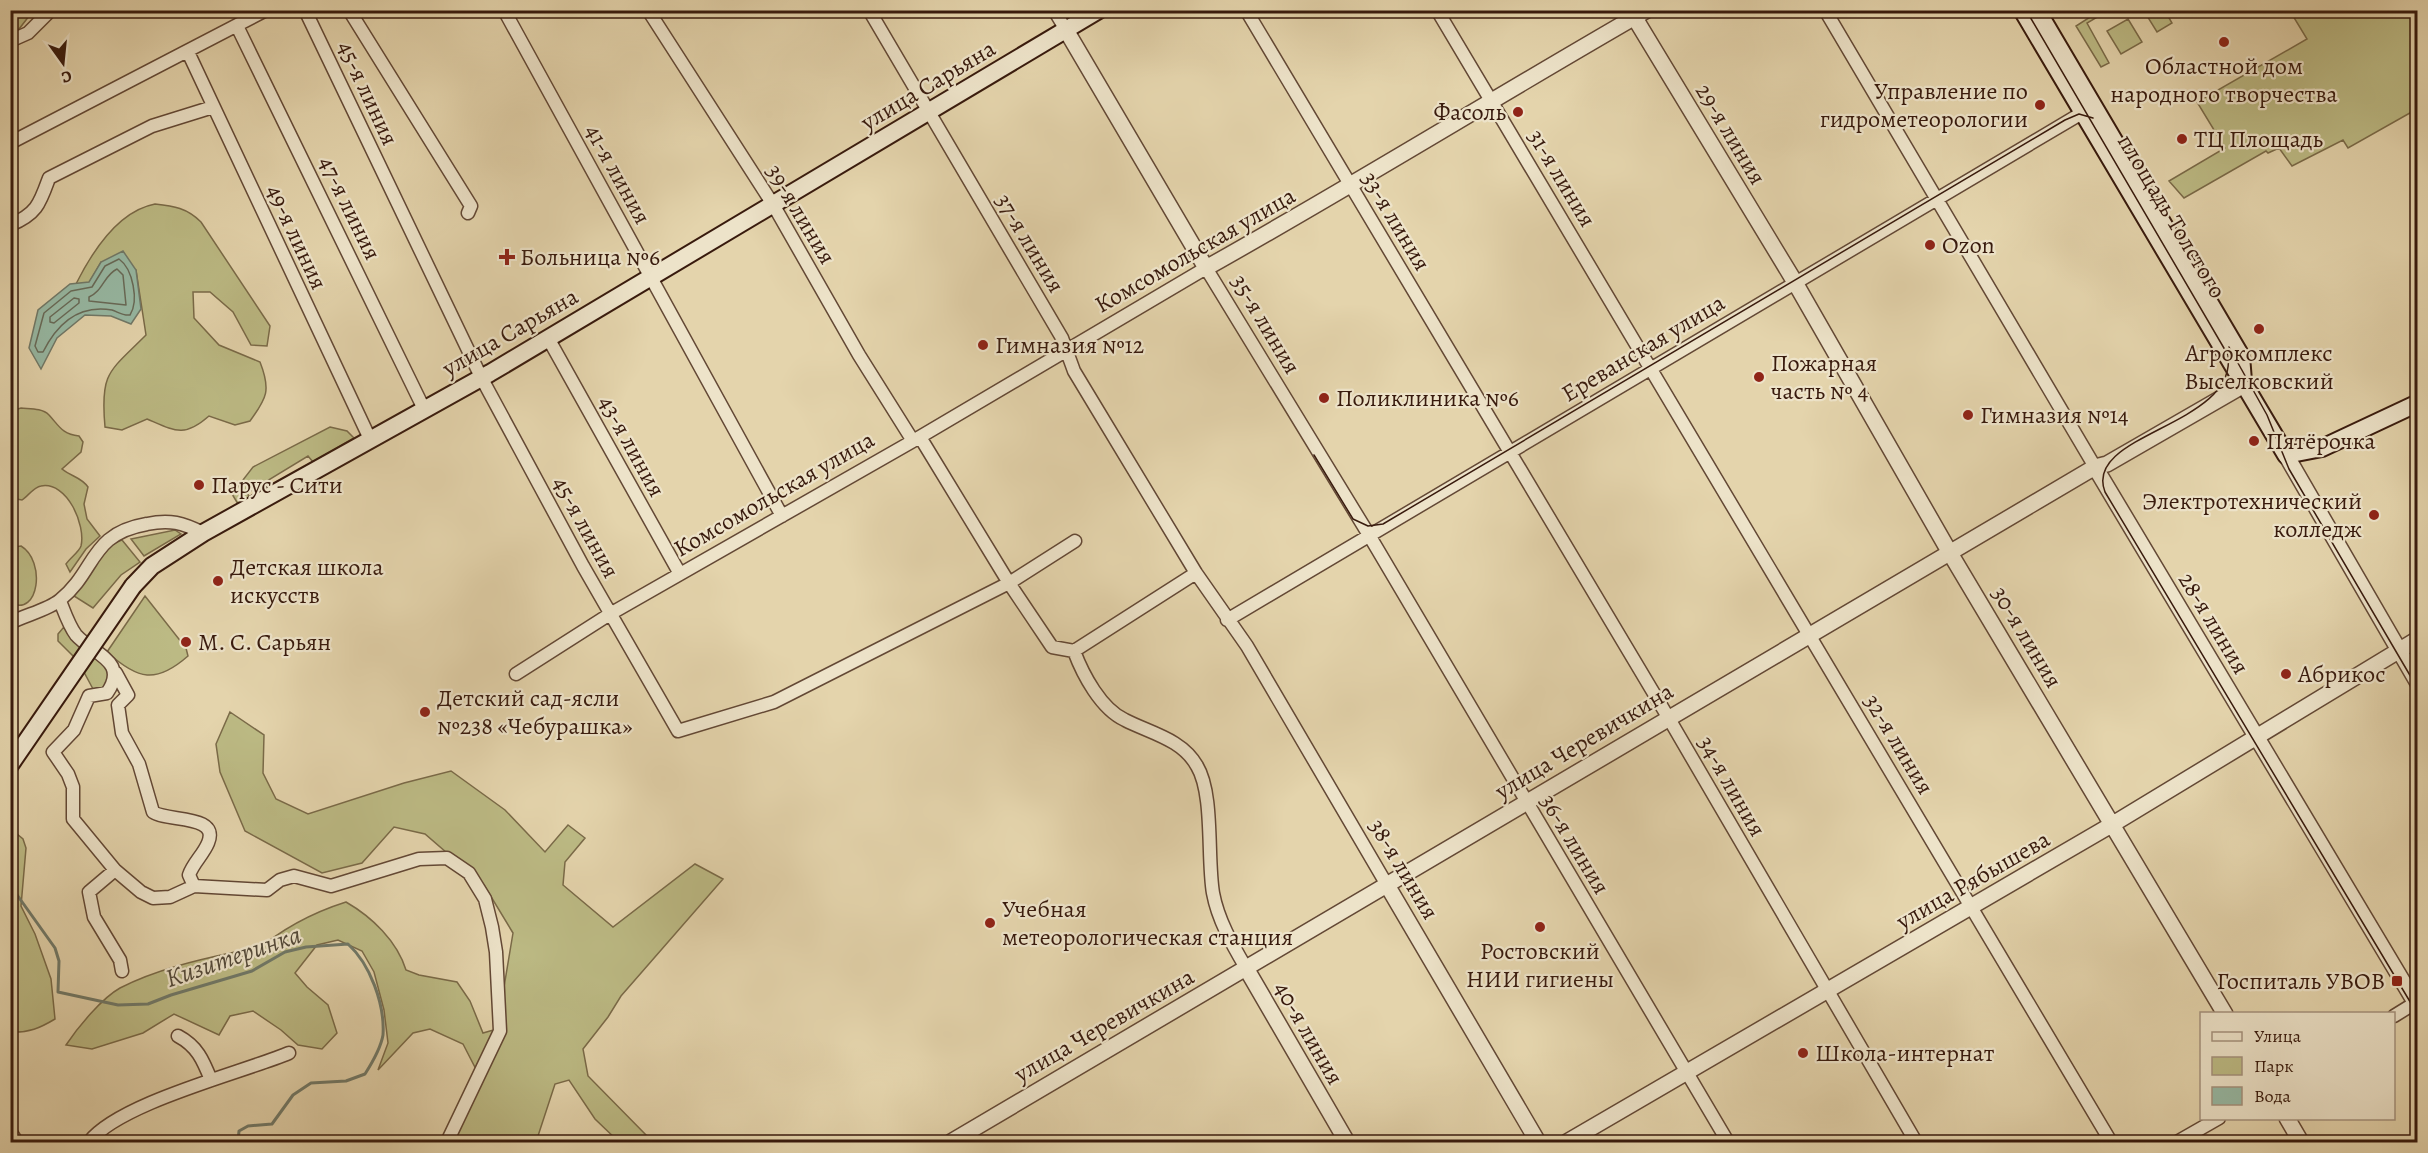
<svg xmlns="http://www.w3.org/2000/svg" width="2428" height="1153" font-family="Alegreya,serif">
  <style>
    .green { fill: #bcba84; stroke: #7a6a48; stroke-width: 1.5 }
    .water { fill: #97b9a4; stroke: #717968; stroke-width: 1.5 }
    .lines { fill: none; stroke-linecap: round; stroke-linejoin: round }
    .shore { stroke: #686a58; stroke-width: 1.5 }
    .stream { stroke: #717968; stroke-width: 3 }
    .minor-casing { stroke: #634835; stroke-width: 15 }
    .tertiary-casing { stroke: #634835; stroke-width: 18 }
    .secondary-casing { stroke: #381a0d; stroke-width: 20 }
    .minor { stroke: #ede3c9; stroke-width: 12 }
    .tertiary { stroke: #ede3c9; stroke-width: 15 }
    .secondary { stroke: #ede3c9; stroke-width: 16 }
    .tram { stroke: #381a0d; stroke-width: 1.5 }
    .secondary-bridge-casing { stroke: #381a0d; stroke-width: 20; stroke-linecap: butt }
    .secondary-bridge { stroke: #ede3c9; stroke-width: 16 }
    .poi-dot { fill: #8f2418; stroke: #ede3c9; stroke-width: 2 }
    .labels { text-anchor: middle; stroke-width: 4.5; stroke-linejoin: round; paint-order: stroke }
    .poi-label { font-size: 24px; fill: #381a0d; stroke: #ede3c9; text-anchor: start }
    .street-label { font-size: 24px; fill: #381a0d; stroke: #ede3c9 }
    .water-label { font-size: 26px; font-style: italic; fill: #544a3a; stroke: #ede3c9 }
  </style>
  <rect width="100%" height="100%" fill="#e4d4ac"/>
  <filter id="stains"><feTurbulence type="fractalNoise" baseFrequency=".00333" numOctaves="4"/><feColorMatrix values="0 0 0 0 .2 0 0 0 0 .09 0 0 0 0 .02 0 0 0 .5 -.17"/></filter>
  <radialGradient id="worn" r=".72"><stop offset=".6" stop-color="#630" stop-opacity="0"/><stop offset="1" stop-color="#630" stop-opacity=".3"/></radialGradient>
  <path class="green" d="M 11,10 L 33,10 L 33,11 L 19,29 L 11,32 Z
    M 2101,10 L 2121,11 L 2112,16 L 2104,13 L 2087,23 L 2109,63 L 2101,67 L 2076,26 Z
    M 2144,11 L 2165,11 L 2172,23 L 2157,32 Z
    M 2290,11 L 2417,11 L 2417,109 L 2348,148 L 2343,140 L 2292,166 L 2279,148 L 2268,153 L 2266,151 L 2184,198 L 2169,181 L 2225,148 L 2197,102 L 2307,39 Z
    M 2128,19 L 2142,42 L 2121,54 L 2107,31 Z
    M 155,204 C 174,206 187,208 201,222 L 270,326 L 267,346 L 251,345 L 233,312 L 210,292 L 193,292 L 194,318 L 219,345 L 260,362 C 271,390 267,398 250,421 L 235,425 L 209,416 C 184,438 175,431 147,419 L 122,430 L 105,427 C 100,372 109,372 146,335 L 136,270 L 101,262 L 89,283 L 76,284 C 92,252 118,211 155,204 Z
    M 21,408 C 30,409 42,408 49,415 C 60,427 62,434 79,436 L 83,442 L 81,452 L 62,469 C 72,477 81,477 88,487 L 84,504 L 87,519 L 100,536 L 86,549 L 70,572 L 66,564 C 70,558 79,552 81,546 C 86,525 67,481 41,486 C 34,487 28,496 22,500 L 11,498 L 11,411 Z
    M 330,427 L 347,431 L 354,438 L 313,462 L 308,456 L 247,493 L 250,498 L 238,504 L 232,494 L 253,467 Z
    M 175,530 L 181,534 L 144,556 L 131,539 Z
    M 122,540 L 140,562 L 121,575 L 93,608 L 74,596 C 87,576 98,547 122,540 Z
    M 21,546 C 46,561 39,617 11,603 L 11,573 L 15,547 Z
    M 145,596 L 186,648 L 188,656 C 156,684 138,680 107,652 Z
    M 63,628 L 67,629 L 78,644 L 108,669 L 110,678 L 105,687 L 93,689 L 78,661 L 58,641 L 58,634 Z
    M 230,712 L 264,735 L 263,773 L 276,799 L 308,814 L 404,783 L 451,771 L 505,810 L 545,852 L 568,825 L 585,838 L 565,862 L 563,885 L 613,927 L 695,864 L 723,879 L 621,996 L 608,1017 L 583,1049 L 588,1076 L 648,1137 L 643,1142 L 619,1142 L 595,1119 L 569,1080 L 555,1084 L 536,1142 L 451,1142 L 482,1081 L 463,1044 L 430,1029 L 413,1033 L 378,1070 L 388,1043 L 384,1010 L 374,972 L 362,951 L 338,940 L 317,945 L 295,973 L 307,987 L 328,1005 L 337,1033 L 322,1049 L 298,1045 L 281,1030 L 253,1011 L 230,1016 L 219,1035 L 174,1014 L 143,1033 L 92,1049 L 66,1045 C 78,1027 102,998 120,988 C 155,970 197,960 235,952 L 247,959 C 276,932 308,914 346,902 C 372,917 397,941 406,970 L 419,975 L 457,982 L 470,1001 L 483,1033 L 497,1029 L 513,933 L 484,885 L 425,834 L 394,827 L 362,863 L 322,873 L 245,831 L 220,772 L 216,744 Z
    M 11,829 L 23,839 L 26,848 L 21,906 L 35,934 L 51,979 L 55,1019 C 40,1028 29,1033 10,1032 Z"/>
  <path class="water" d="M 123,251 L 136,270 L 141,309 L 131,324 L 111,316 L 85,315 L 57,338 L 41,369 L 29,348 L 38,310 L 70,284 L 89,282 L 101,262 Z"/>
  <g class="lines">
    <path class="shore" d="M 119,259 C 133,269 139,301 130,315 C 123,316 118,312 112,310 C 78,304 57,324 43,352 L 38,352 L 35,346 L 44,313 L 71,291 L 92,287 L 105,266 Z
      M 117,269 L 123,275 L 126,305 L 89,301 L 89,297 C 103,291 104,275 117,269 Z
      M 74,298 L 79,299 L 79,303 L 54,323 L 50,322 L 50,317 Z"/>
    <path class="stream" d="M 10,885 L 55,948 L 59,961 L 58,992 L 118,1005 L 148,1004 L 171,995 L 252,971 L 285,952 L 306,947 L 348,944 C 370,964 385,1004 383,1035 C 381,1047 372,1063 365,1074 L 346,1081 L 311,1083 L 293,1095 L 272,1124 L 248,1126 L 239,1131 L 238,1142"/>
    <defs>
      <path id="minor" d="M 305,10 L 481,377 L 583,566 L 678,731 L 774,702 L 1009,583 L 1075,541
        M 349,10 L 471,206 L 468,213
        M 504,10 L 782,516
        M 648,10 L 774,206 L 859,355 L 913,441
        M 869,10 L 1062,338 L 1074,371 L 1196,573 L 1247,646 L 1387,885
        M 1054,10 L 1066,30
        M 1246,10 L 1668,717 L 1916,1142
        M 1437,10 L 2111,1142
        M 1825,10 L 2095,467
        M 237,26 L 424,409
        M 10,41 L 28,33 L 51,10
        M 188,52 L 370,439
        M 10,143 L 266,10
        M 10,225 C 37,214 40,203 49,178 L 152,126 L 213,107
        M 548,338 L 680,574
        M 920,437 L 1009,583 L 1052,647 L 1074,651 L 1196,573
        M 60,601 C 64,611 69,626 76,635 C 94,655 129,661 107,693 L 89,696 L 74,730 L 53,752 L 68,774 L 73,787 L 73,819 L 115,870 L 141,892 L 153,898 L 170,897 L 194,886 L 267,890 L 280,880 L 294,876 L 331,886 L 419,859 L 447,858 L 469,873 L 485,899 L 492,927 L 496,952 L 500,1031 L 447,1142
        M 1227,620 L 2082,113
        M 10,623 C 25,615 48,610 60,600 C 97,570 89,534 147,524 C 170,519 183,523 203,533
        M 1074,651 C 1083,675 1101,709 1125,720 C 1150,733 1182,739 1197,766 C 1214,794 1207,858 1213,893 C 1218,920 1232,944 1246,968
        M 116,673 L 128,695 L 118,705 L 122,733 L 139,764 L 153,812 C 167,822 220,814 208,843 C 203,855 193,863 189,875 L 194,886
        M 516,674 L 610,614 L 913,441 L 1206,268 L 1369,535 L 1728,1142
        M 115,870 L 89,892 L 94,917 L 120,960 L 122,971
        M 2394,1016 L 2415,1003
        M 178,1036 C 197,1046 203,1060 211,1080
        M 10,1131 L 17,1142
        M 89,1142 C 119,1103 241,1073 289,1053
        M 2177,1142 L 2219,1118"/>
      <path id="tertiary" d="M 1630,10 L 1793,279 L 1950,553 L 2225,1014
        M 1066,30 L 1206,268 C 1354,185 1499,95 1647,10
        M 2286,455 L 2418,683
        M 2095,467 L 2418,1007
        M 1387,885 L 1538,1142
        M 1246,968 L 1347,1142
        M 2287,1118 L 2301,1142
        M 951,1142 L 2095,467 L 2107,464 L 2244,385
        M 1567,1142 L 2113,824 L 2418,639"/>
      <path id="secondary" d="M 2022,10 L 2286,455 L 2322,448 L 2418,403
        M 2037,10 L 2241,356 L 2243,381
        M 133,586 L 152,566 L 203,533 L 490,373 L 1099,10"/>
    </defs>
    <use href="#minor" class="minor-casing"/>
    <use href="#tertiary" class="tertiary-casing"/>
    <use href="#secondary" class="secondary-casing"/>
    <use href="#minor" class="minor"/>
    <use href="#tertiary" class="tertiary"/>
    <use href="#secondary" class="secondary"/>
    <path class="tram" d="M 2026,10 L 2228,355 C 2238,426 2082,433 2105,492 L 2418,1015
      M 2229,347 L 2267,415 L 2289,469 L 2418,689
      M 1314,455 L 1353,519 L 1368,526 L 1383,524 L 2065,120 L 2079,114 L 2093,118"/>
    <defs>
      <path id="secondary-bridge" d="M 10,765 L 133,586"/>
    </defs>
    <use href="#secondary-bridge" class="secondary-bridge-casing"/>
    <use href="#secondary-bridge" class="secondary-bridge"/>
  </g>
  <g class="poi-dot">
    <circle cx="2224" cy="42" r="6"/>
    <circle cx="2040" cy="105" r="6"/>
    <circle cx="1518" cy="112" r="6"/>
    <circle cx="2182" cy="139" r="6"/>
    <circle cx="1930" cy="245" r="6"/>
    <path d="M504 248h6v6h6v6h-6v6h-6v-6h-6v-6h6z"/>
    <circle cx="2259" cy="329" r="6"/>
    <circle cx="983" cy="345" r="6"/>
    <circle cx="1759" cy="377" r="6"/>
    <circle cx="1324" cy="398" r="6"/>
    <circle cx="1968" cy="415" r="6"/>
    <circle cx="2254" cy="441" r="6"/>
    <circle cx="199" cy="485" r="6"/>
    <circle cx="2374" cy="515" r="6"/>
    <circle cx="218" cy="581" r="6"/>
    <circle cx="186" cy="642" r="6"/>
    <circle cx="2286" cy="674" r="6"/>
    <circle cx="425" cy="712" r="6"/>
    <circle cx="990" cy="923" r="6"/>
    <circle cx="1540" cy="927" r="6"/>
    <rect x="2391" y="975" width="12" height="12" rx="3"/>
    <circle cx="1803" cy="1053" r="6"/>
  </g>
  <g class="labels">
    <g class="poi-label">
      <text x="2224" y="74" text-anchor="middle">Областной дом<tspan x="2224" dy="28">народного творчества</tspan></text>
      <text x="2028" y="99" text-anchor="end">Управление по<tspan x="2028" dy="28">гидрометеорологии</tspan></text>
      <text x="1506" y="120" text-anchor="end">Фасоль</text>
      <text x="2194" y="147">ТЦ Площадь</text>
      <text x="1942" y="253">Ozon</text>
      <text x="520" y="265">Больница №6</text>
      <text x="995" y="353">Гимназия №12</text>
      <text x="2259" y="361" text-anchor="middle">Агрокомплекс<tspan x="2259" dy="28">Выселковский</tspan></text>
      <text x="1771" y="371">Пожарная<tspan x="1771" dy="28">часть № 4</tspan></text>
      <text x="1336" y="406">Поликлиника №6</text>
      <text x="1980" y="423">Гимназия №14</text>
      <text x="2266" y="449">Пятёрочка</text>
      <text x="211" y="493">Парус - Сити</text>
      <text x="2362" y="509" text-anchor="end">Электротехнический<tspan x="2362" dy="28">колледж</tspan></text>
      <text x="230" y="575">Детская школа<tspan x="230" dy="28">искусств</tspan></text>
      <text x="198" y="650">М. С. Сарьян</text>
      <text x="2298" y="682">Абрикос</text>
      <text x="437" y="706">Детский сад-ясли<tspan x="437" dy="28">№238 «Чебурашка»</tspan></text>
      <text x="1002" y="917">Учебная<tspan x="1002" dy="28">метеорологическая станция</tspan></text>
      <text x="1540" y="959" text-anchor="middle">Ростовский<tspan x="1540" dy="28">НИИ гигиены</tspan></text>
      <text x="2385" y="989" text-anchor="end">Госпиталь УВОВ</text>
      <text x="1815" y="1061">Школа-интернат</text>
    </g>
    <g class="street-label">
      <text transform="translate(928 85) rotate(-31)" y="8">улица Сарьяна</text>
      <text transform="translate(368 93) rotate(65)" y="8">45-я линия</text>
      <text transform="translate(1731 134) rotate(59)" y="8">29-я линия</text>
      <text transform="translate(618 174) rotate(61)" y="8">41-я линия</text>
      <text transform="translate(1562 178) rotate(59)" y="8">31-я линия</text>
      <text transform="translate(350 208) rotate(64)" y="8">47-я линия</text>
      <text transform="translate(801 214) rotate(59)" y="8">39-я линия</text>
      <text transform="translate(2172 216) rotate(59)" y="8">площадь Толстого</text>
      <text transform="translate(1396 221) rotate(59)" y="8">33-я линия</text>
      <text transform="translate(297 237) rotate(65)" y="8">49-я линия</text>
      <text transform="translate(1030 243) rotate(59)" y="8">37-я линия</text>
      <text transform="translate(1195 250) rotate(-30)" y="8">Комсомольская улица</text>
      <text transform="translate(1266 324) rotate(59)" y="8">35-я линия</text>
      <text transform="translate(510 332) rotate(-30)" y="8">улица Сарьяна</text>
      <text transform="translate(1643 348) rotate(-31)" y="8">Ереванская улица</text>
      <text transform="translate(632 446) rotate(61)" y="8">43-я линия</text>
      <text transform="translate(774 494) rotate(-30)" y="8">Комсомольская улица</text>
      <text transform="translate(586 527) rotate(61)" y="8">45-я линия</text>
      <text transform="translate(2214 623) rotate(59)" y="8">28-я линия</text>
      <text transform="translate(2027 637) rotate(59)" y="8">30-я линия</text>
      <text transform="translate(1584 741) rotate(-31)" y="8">улица Черевичкина</text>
      <text transform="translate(1899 744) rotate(59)" y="8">32-я линия</text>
      <text transform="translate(1732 786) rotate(60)" y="8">34-я линия</text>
      <text transform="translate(1575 844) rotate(59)" y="8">36-я линия</text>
      <text transform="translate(1404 869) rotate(59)" y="8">38-я линия</text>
      <text transform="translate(1973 880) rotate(-30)" y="8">улица Рябышева</text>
      <text transform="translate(1104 1025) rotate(-30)" y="8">улица Черевичкина</text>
      <text transform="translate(1309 1033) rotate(60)" y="8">40-я линия</text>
    </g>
    <g class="water-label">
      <text transform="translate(233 956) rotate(-19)" y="9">Кизитеринка</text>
    </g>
  </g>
  <rect width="2428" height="1153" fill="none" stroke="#e4d4ac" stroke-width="36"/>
  <rect x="12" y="12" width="2404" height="1129" fill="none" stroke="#381a0d" stroke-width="3"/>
  <rect x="18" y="18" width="2392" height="1117" fill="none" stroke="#381a0d" stroke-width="1.5"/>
  <rect x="2200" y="1012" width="195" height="108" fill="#ede3c9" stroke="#a5937e" stroke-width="1.5"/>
  <rect x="2212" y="1032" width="30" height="9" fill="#ede3c9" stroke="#a5937e" stroke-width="1.5"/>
  <text x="2254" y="1042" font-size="18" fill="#381a0d">Улица</text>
  <rect x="2212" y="1057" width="30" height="18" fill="#bcba84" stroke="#a5937e" stroke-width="1.5"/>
  <text x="2254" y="1072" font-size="18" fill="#381a0d">Парк</text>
  <rect x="2212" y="1087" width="30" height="18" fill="#97b9a4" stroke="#a5937e" stroke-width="1.5"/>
  <text x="2254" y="1102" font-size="18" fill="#381a0d">Вода</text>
  <g transform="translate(63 63) rotate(165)" stroke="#ede3c9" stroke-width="4.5" paint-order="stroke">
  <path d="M0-4.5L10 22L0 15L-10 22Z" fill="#381a0d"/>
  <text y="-9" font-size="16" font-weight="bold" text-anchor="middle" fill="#381a0d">С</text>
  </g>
  <rect width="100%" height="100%" filter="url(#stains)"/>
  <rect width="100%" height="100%" fill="url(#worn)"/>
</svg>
